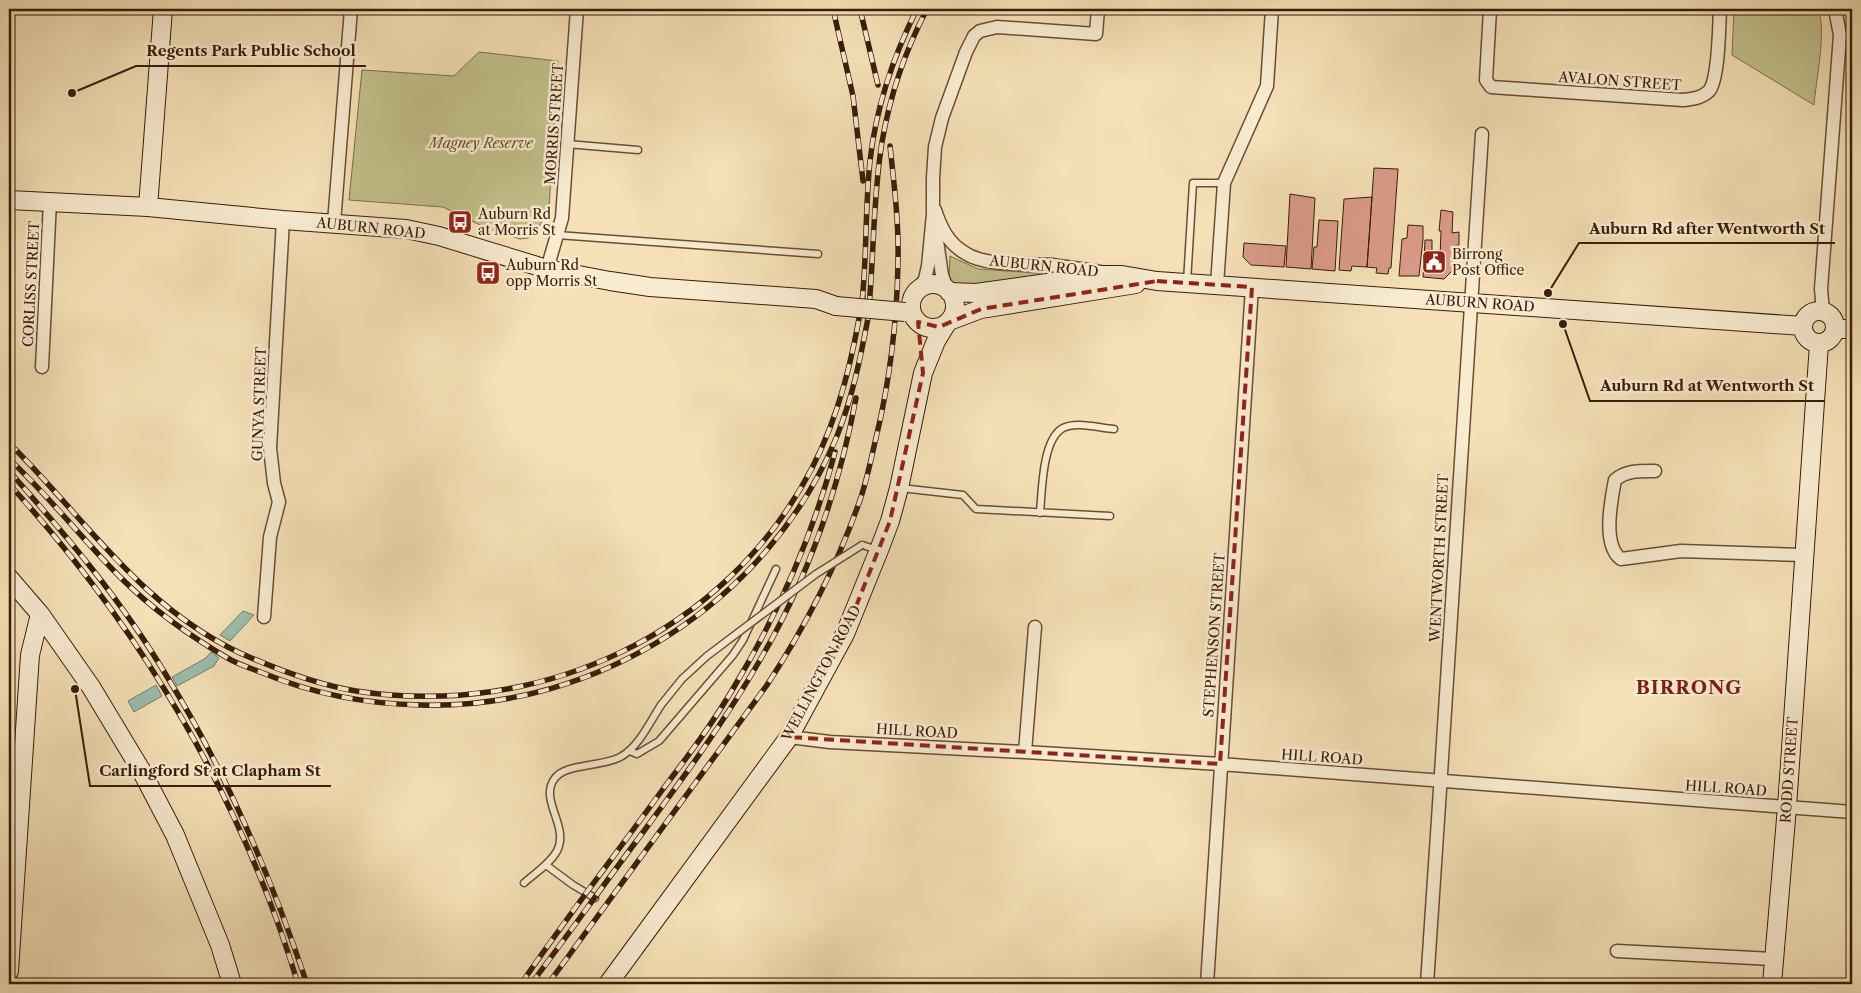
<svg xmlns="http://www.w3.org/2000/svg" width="1861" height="993" font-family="'Libre Caslon Text',serif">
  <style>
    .green { fill: #c2c08a; stroke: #7d6e4a }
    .water { fill: #9cbdae; stroke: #747d6c }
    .building { fill: #da9b89; stroke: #381d0a }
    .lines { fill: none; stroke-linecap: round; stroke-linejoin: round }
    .lane-casing { stroke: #674e35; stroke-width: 9 }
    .street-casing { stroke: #674e35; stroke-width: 15 }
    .secondary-casing { stroke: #381d0a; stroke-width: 20 }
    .lane { stroke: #f8ebd0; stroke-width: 6 }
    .street { stroke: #f8ebd0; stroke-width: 12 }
    .secondary { stroke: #f8ebd0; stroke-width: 18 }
    .rail-casing { stroke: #381d0a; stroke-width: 5.5 }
    .rail { stroke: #f8ebd0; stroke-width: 4; stroke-dasharray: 11; stroke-linecap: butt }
    .lane-bridge-casing { stroke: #674e35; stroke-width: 9; stroke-linecap: butt }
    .secondary-bridge-casing { stroke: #381d0a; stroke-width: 20; stroke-linecap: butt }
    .lane-bridge { stroke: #f8ebd0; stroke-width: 6 }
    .secondary-bridge { stroke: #f8ebd0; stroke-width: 18 }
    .marked { fill: none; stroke: #8f2418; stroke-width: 4; stroke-dasharray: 10 6; stroke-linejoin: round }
    .labels { text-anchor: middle; stroke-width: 5; stroke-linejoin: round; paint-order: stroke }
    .street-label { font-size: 14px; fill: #381d0a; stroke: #f8ebd0 }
    .park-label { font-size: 14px; font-style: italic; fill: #614e30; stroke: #f8ebd0 }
    .poi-label { font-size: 14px; fill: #381d0a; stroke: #f8ebd0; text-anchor: start }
    .district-label { font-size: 19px; font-weight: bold; letter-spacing: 1px; fill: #7a1f14; stroke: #f8ebd0 }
    .leader { fill: none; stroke: #381d0a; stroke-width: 2 }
    .callout-dot { fill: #381d0a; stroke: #f8ebd0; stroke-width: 2 }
    .callout-label { font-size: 15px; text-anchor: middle; font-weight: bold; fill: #381d0a; stroke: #f8ebd0; stroke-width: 5; stroke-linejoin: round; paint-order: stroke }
  </style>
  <rect width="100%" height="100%" fill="#f5e0b7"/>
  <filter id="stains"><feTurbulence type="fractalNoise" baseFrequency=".004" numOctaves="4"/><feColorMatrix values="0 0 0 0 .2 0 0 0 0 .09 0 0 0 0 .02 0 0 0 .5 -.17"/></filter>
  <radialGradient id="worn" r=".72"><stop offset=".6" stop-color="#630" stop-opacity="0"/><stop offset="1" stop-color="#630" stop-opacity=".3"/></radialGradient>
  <path class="green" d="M 1734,9 L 1818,9 C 1827,30 1816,80 1814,105 L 1732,55 Z
    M 479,52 L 558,61 L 549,208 L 539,227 L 529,238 L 520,239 L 480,225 L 443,207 L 349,200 L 362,70 L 454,76 Z
    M 950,256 L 978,269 L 1050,274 L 966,288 L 951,284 L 949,279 Z"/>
  <path class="water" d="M 243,611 L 254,615 L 230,641 L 220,635 Z
    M 211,652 L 219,658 L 214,666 L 177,686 L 172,677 L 206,658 Z
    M 156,685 L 162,696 L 134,712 L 128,701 Z"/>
  <path class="building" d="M 1374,168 L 1398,169 L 1391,268 L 1389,268 L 1388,274 L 1376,273 L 1377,268 L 1367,267 Z
    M 1290,194 L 1315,198 L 1311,269 L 1286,267 Z
    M 1372,197 L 1367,267 L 1352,266 L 1351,271 L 1339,270 L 1344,199 Z
    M 1441,210 L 1453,212 L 1452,233 L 1459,232 L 1459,245 L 1453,246 L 1452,271 L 1444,279 L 1423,277 L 1425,240 L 1432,240 L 1432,252 L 1436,252 L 1437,257 L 1440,257 L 1441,231 L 1439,231 Z
    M 1319,220 L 1338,221 L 1335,271 L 1312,269 L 1314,247 L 1317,247 Z
    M 1408,225 L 1423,226 L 1423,239 L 1419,276 L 1399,276 L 1402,239 L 1407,238 Z
    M 1244,243 L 1286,246 L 1284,267 L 1251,265 L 1243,257 Z"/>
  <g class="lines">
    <defs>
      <path id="lane" d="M 1840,35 L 1852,35
        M 567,144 L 638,150
        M 557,235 L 818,254
        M 1187,282 L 1193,183 L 1224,183
        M 901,488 L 963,495 L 976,509 L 1110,516
        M 1040,513 C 1042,492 1042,439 1063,428 C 1076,421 1099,428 1114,429
        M 862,545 L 878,550
        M 630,751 L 637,754 L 659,741 L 733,655 L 743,640 L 776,569
        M 546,865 L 573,885 L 595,898
        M 524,883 C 535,873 550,864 557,851 C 570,826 538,800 555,778 C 566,763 605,767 622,756 C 639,746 650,722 661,705"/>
      <path id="street" d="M 1490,9 L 1486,80 L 1491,87 L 1683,100 C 1692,99 1702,98 1709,91 C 1719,79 1719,26 1720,9
        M 935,210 C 941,228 948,243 965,253 C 986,267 1027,263 1052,265 C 1068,267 1085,269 1101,272
        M 334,223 L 351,9
        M 936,234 L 942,275 L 947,289
        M 547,269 L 562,218 L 577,9
        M 1217,285 L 1224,183 L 1267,86 L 1272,9
        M 919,289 L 925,279 L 928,266 L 933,214 L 933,178 L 935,147 L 942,118 L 966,52 L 974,36 L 980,31 L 997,27 L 1096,34 L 1098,9
        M 1823,311 L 1821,289 L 1840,35 L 1835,9
        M 42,367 L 50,201
        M 1655,471 C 1640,471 1626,470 1615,480 C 1611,501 1602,545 1621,559 L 1681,551 L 1803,555
        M 264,617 L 270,537 L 279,502 L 274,483 L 270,448 L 283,220
        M 789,737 L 830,742 L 1025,752 L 1220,764 L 1852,812
        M 1025,752 L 1035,627
        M 9,764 L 22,765
        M 1617,951 L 1773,959
        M 1207,984 L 1252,287
        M 1427,984 C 1447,701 1461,418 1482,134"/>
      <path id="secondary" d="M 9,200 L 148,207 L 283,220 L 406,229 L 439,236 L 547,269 L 610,281 L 650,287 L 816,299 L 836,306
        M 148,207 L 163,9
        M911 306a22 22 0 1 1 44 0a22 22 0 1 1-44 0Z
        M 949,292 L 976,293 L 1104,275 L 1122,275 L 1157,281 L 1803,326
        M1803 327a16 16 0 1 1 32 0a16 16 0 1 1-32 0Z
        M 949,321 L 981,309 L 1136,284
        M 1836,329 L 1852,329
        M 9,578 L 40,614 L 91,687 L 141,770 L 175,835 L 220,945 L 232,984
        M 9,971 L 30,655 L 40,614
        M 608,984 L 789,737 L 845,634 L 879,550 L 890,521 L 899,488 L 923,373 L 936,341 L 947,323
        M 1772,984 L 1787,807 L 1819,344"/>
    </defs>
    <use href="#lane" class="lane-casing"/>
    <use href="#street" class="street-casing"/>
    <use href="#secondary" class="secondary-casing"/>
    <use href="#lane" class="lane"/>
    <use href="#street" class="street"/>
    <use href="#secondary" class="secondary"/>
    <defs>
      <path id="rail" d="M 833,9 L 853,96 L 863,181
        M 860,9 L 878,85
        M 862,302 C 867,256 865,208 870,161 C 876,107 893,57 917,9
        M 869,307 C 874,252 873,197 882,142 C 890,95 905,51 927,9
        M 9,443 C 85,518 140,606 240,653 C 276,669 318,685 356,691 C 539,719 725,635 812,468 C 840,414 853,356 863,296
        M 9,459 C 49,496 82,539 120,577 C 152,609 191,637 231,660 C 241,665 252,669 263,673 C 313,694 366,704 421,705 C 599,710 769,601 837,436 C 853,396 861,355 869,313
        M 9,471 C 66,535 122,601 166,675 C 226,772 271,876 307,984
        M 9,484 C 140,627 242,798 298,984
        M 521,984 C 566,918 616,854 663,789 C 688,756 713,723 734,687 C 778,614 813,535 835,452
        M 531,984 C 568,935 604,884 641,835 C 683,778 725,721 760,660 C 807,580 839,489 856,398
        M 548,984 L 767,685 C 805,627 837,566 860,500 C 867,480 871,459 876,438 C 890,380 897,322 898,262 C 899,223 894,184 890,146"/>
    </defs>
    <use href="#rail" class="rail-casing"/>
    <use href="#rail" class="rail"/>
    <defs>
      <path id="lane-bridge" d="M 661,705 L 682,679 L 707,656 L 816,574 L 862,545"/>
      <path id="secondary-bridge" d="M 836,306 L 905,312"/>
    </defs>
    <use href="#lane-bridge" class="lane-bridge-casing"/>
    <use href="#secondary-bridge" class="secondary-bridge-casing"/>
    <use href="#lane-bridge" class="lane-bridge"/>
    <use href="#secondary-bridge" class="secondary-bridge"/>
  </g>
  <path class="marked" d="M 1157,281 L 1252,287 L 1220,764 L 789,737 L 845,634 L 890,521 L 923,373 L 918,322 L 939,327 L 981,309 Z"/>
  <defs>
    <symbol id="bus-square" viewBox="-11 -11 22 22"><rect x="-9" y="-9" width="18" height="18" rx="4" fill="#8f2418" stroke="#f8ebd0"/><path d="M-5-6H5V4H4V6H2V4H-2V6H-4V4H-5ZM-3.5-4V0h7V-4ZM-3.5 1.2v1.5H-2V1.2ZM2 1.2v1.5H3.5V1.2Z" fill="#fff"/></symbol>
    <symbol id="civic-square" viewBox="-11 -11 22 22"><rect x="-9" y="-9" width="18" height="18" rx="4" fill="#8f2418" stroke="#f8ebd0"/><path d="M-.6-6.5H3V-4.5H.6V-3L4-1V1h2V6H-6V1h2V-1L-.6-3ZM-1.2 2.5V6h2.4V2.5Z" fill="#fff"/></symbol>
  </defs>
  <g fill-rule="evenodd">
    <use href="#bus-square" x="446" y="208" width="28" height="28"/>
    <use href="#civic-square" x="1420" y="248" width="28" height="28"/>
    <use href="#bus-square" x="474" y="259" width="28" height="28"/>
  </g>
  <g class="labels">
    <g class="street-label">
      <text transform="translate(1620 81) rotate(4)" y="5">AVALON STREET</text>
      <text transform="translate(554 124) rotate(-86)" y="5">MORRIS STREET</text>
      <text transform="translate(371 228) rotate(6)" y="5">AUBURN ROAD</text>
      <text transform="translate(1044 266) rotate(6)" y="5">AUBURN ROAD</text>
      <text transform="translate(31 284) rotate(-87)" y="5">CORLISS STREET</text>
      <text transform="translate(1480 303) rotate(4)" y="5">AUBURN ROAD</text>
      <text transform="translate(259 404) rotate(-88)" y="5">GUNYA STREET</text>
      <text transform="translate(1439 558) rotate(-87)" y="5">WENTWORTH STREET</text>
      <text transform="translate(1214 635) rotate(-86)" y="5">STEPHENSON STREET</text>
      <text transform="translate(821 673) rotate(-62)" y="5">WELLINGTON ROAD</text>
      <text transform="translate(917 731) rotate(3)" y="5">HILL ROAD</text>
      <text transform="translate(1322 757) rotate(4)" y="5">HILL ROAD</text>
      <text transform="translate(1789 770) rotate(-86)" y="5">RODD STREET</text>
      <text transform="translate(1726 788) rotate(4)" y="5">HILL ROAD</text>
    </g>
    <g class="park-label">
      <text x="481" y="148">Magney Reserve</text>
    </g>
    <g class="poi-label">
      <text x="478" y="219">Auburn Rd<tspan x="478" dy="16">at Morris St</tspan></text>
      <text x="1452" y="259">Birrong<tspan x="1452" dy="16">Post Office</tspan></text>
      <text x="506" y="270">Auburn Rd<tspan x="506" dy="16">opp Morris St</tspan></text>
    </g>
    <g class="district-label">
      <text x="1689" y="694">BIRRONG</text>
    </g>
  </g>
  <path class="leader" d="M72 93L136 66H366M1548 293L1579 243H1835M1563 324L1590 401H1824M75 689L90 786H331"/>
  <g class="callout-dot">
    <circle cx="72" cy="93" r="5"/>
    <circle cx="1548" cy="293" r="5"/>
    <circle cx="1563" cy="324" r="5"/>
    <circle cx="75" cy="689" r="5"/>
  </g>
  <g class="callout-label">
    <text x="251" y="56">Regents Park Public School</text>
    <text x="1707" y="234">Auburn Rd after Wentworth St</text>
    <text x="1707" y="391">Auburn Rd at Wentworth St</text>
    <text x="210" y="776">Carlingford St at Clapham St</text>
  </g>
  <rect width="1861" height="993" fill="none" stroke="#f5e0b7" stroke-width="30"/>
  <rect x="10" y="10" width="1841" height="973" fill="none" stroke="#381d0a" stroke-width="2.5"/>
  <rect x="15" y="15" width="1831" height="963" fill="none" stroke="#381d0a"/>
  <rect width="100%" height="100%" filter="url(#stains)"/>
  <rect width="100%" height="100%" fill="url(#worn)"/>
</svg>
